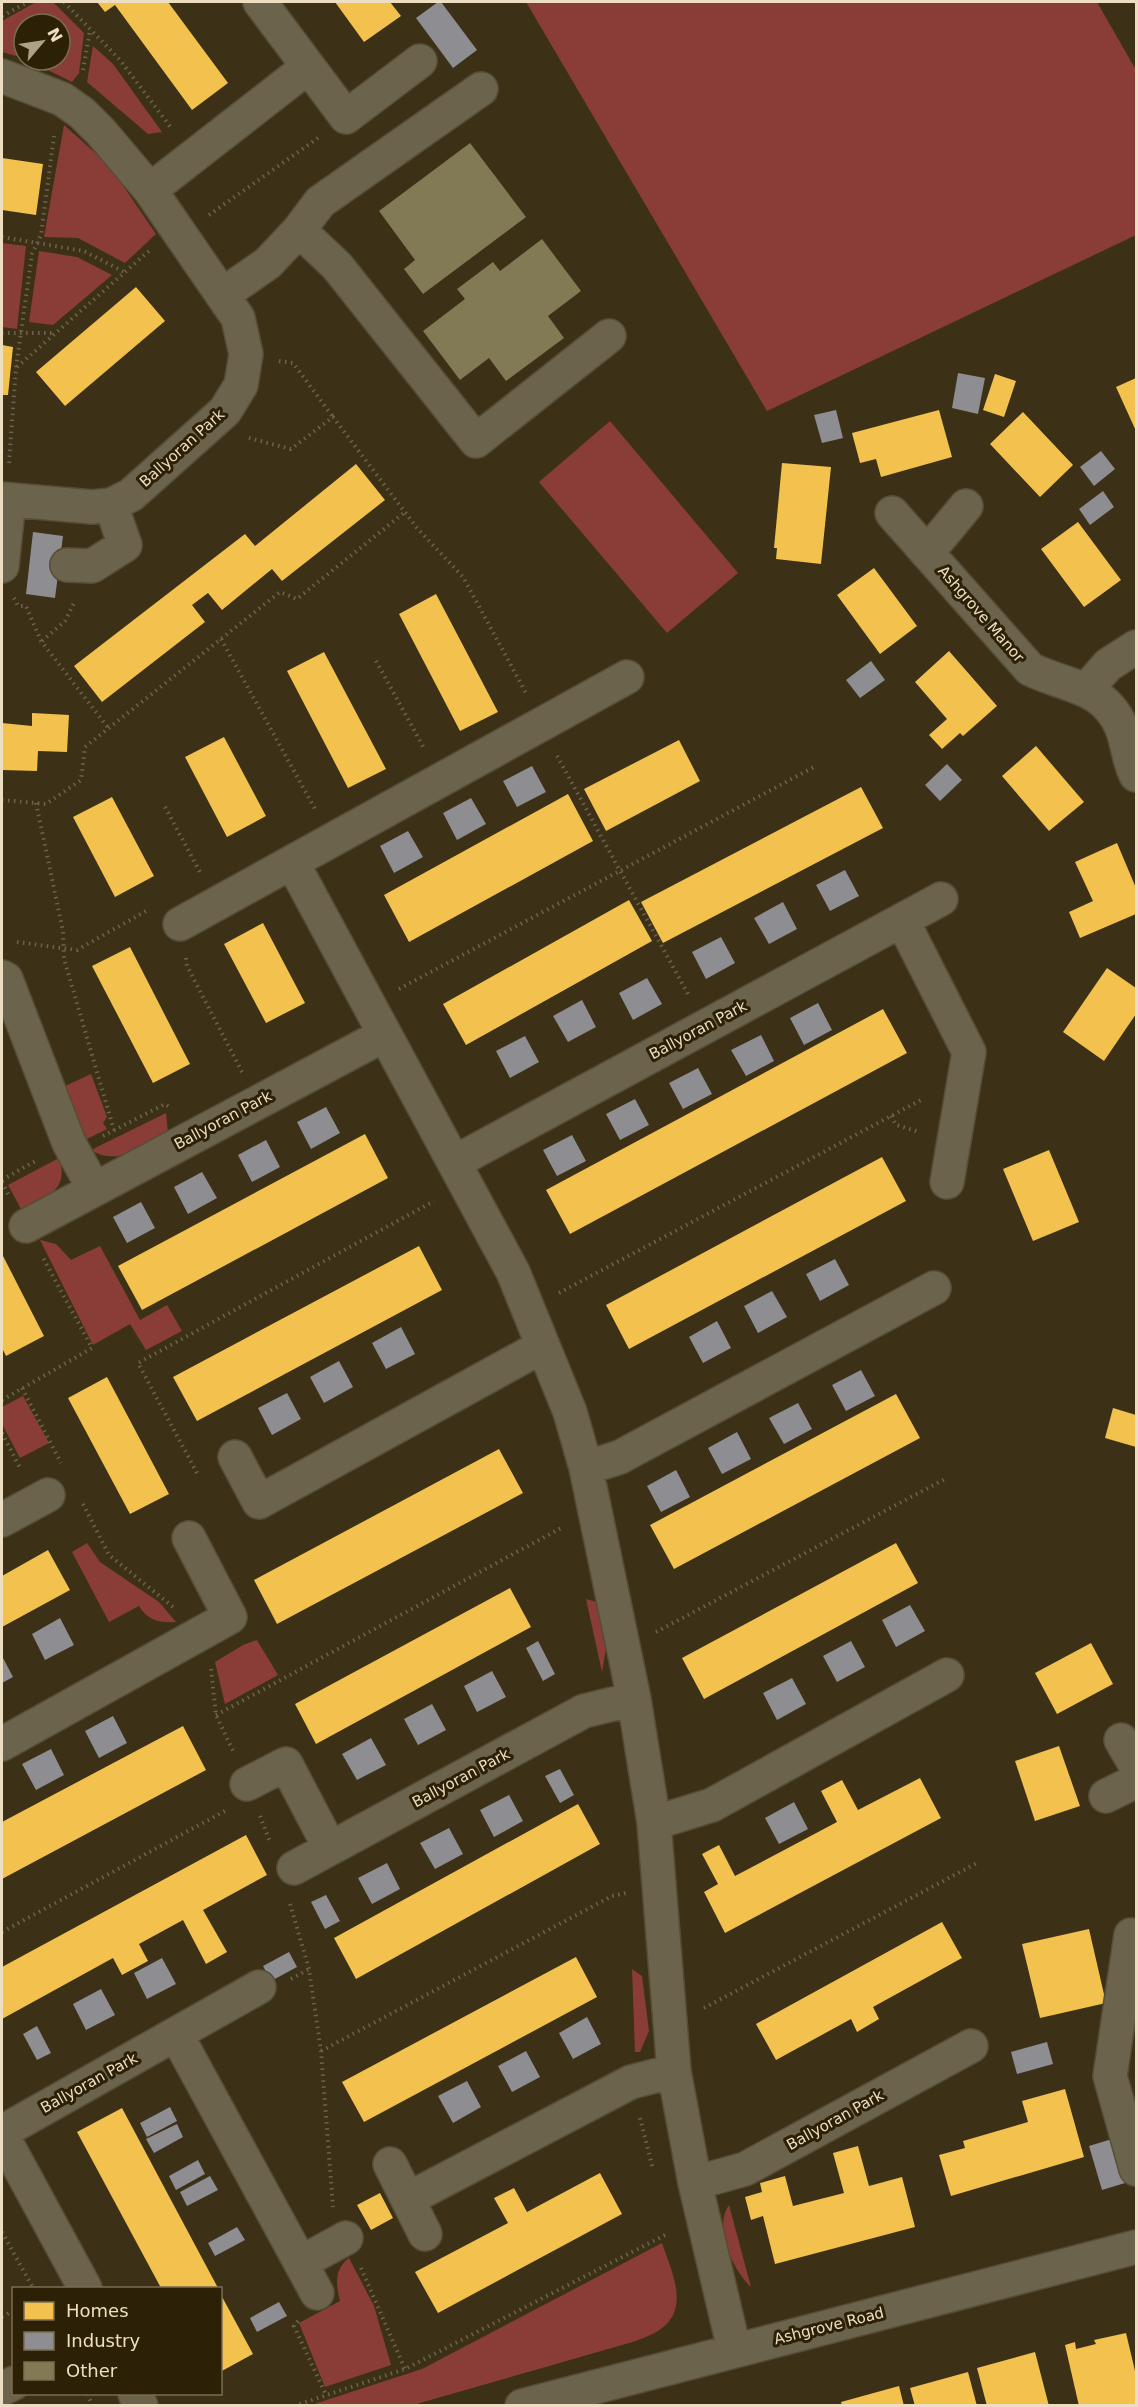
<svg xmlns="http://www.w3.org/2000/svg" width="1138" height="2407" font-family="'DejaVu Sans',sans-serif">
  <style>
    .green { fill: #893d36 }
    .homes { fill: #f2c14e }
    .industry { fill: #8d8d92 }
    .building { fill: #817a54 }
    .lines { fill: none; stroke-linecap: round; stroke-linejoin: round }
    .minor-casing { stroke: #564d38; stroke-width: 36 }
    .path { stroke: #6d6350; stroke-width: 4; stroke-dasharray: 1.5 4.5; stroke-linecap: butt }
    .minor { stroke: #6c634c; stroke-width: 33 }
    .labels { text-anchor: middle; stroke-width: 6; stroke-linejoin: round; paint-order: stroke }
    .street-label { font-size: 15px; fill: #eddec1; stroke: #2c2007 }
  </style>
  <rect width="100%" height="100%" fill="#3c3116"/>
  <path class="green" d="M 36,2 L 53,2 L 84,33 L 79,73 L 72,82 L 28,60 L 60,60 L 60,24 L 24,24 L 24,58 L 2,52 L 2,21 Z
    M 526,2 L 1097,2 L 1136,70 L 1136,235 L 767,411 Z
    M 93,46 L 113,64 L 162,132 L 148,134 L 87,82 Z
    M 64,125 L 109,165 L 156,234 L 125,263 L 78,238 L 44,237 Z
    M 2,243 L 26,246 L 17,329 L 2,327 Z
    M 39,251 L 77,257 L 112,275 L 53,325 L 29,322 Z
    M 610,421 L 738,573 L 667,633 L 539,482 Z
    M 91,1074 L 107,1117 L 103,1123 L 107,1129 L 85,1140 L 63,1087 Z
    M 166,1113 L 168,1133 C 143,1146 118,1167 91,1150 Z
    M 59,1158 C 70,1190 46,1197 22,1211 L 8,1185 Z
    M 40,1240 L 56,1244 L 71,1260 L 100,1246 L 140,1320 L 167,1305 L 182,1331 L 146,1350 L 130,1324 L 93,1345 Z
    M 23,1396 L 49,1443 L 20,1458 L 2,1424 L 2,1407 Z
    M 87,1543 L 100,1562 L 159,1602 L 176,1622 C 160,1623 148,1621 139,1606 L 109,1622 L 72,1552 Z
    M 586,1599 L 597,1602 L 606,1649 L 602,1672 Z
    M 257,1640 L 278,1675 L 225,1704 L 215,1662 L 243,1645 Z
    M 632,1969 L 642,1976 L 649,2031 L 640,2052 L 635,2052 Z
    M 729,2205 L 751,2287 C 733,2270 713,2228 729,2205 Z
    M 662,2243 C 671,2270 690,2307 662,2328 C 655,2334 645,2337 636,2341 L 413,2405 L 311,2405 L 422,2369 Z
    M 349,2258 L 374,2306 L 391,2365 L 325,2387 L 299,2323 L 340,2301 C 336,2285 334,2269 349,2258 Z"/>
  <path class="homes" d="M 97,2 L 168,2 L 228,83 L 192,110 L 115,5 L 105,12 Z
    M 335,2 L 390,2 L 401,16 L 364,42 Z
    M 2,158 L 43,164 L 36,215 L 2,210 Z
    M 136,287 L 165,321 L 65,406 L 36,372 Z
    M 2,345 L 13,347 L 8,395 L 2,395 Z
    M 995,374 L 1016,381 L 1004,417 L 983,410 Z
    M 1136,378 L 1136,431 L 1116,387 Z
    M 939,410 L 952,457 L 881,477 L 876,459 L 860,463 L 852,433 Z
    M 1023,412 L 1073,465 L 1040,497 L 990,444 Z
    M 782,463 L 831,467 L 821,564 L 776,559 L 777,548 L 774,548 Z
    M 356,464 L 385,500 L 282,581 L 272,569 L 222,610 L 208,593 L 192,605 L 205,622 L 102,702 L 74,666 L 245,534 L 255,546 Z
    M 1078,522 L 1121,580 L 1084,607 L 1041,549 Z
    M 874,568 L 917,626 L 880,654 L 837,595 Z
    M 436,594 L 498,712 L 460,731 L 399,614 Z
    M 949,651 L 997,706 L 963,736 L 960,733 L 942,749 L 929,735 L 947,719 L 915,682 Z
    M 324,652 L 386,769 L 348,788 L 287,671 Z
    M 32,713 L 69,715 L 67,752 L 38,751 L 37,771 L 2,770 L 2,723 L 32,726 Z
    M 224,737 L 266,816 L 227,837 L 185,757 Z
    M 679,740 L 700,781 L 606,831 L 584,789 Z
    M 1036,746 L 1084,802 L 1049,831 L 1002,776 Z
    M 861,787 L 883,828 L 663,943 L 641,902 Z
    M 568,794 L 593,841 L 409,942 L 384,895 Z
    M 112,797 L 154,876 L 115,897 L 73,817 Z
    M 1117,843 L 1136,888 L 1136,914 L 1080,938 L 1069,912 L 1093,901 L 1075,862 Z
    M 629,900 L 652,941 L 466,1045 L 443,1004 Z
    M 263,923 L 305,1003 L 266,1023 L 224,944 Z
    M 130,947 L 190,1064 L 153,1083 L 92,966 Z
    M 1107,968 L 1136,988 L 1136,1014 L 1104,1061 L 1063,1032 Z
    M 883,1009 L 907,1053 L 570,1234 L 546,1190 Z
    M 365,1134 L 388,1178 L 142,1310 L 118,1266 Z
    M 1049,1150 L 1079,1222 L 1033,1241 L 1003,1169 Z
    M 882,1157 L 906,1201 L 629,1349 L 606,1305 Z
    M 419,1246 L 442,1290 L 197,1421 L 173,1377 Z
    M 2,1254 L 44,1336 L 6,1356 L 2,1348 Z
    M 107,1377 L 169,1494 L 130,1514 L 68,1398 Z
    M 896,1394 L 920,1438 L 674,1569 L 650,1525 Z
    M 1113,1408 L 1136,1415 L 1136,1447 L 1105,1438 Z
    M 499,1449 L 523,1493 L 277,1624 L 254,1580 Z
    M 896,1543 L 918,1583 L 704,1699 L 682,1658 Z
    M 48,1550 L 70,1590 L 2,1627 L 2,1576 Z
    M 510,1588 L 531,1627 L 316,1744 L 295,1704 Z
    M 1091,1643 L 1113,1684 L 1057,1714 L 1035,1673 Z
    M 183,1726 L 206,1770 L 2,1879 L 2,1822 Z
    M 1059,1746 L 1080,1806 L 1035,1821 L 1015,1761 Z
    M 920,1778 L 941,1818 L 725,1933 L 704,1892 L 718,1884 L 702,1854 L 719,1845 L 735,1876 L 837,1822 L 821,1791 L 842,1780 L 858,1810 Z
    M 578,1804 L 600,1844 L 356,1979 L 334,1938 Z
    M 246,1835 L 267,1875 L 203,1910 L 227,1952 L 206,1964 L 183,1920 L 139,1944 L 148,1961 L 122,1975 L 113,1958 L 2,2019 L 2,1967 Z
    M 942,1922 L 962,1958 L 873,2007 L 879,2019 L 857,2032 L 851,2019 L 776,2060 L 756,2024 Z
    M 1089,1929 L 1106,2003 L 1040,2018 L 1022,1944 Z
    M 576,1957 L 597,1997 L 364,2122 L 342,2082 Z
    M 1065,2089 L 1084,2157 L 951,2196 L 939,2155 L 965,2148 L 963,2141 L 1028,2122 L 1022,2101 Z
    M 122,2108 L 171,2200 L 218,2288 L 161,2288 L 77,2132 Z
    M 858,2146 L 869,2186 L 902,2177 L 915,2227 L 775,2264 L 763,2216 L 751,2220 L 745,2197 L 762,2192 L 760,2183 L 785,2176 L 793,2206 L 844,2193 L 833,2153 Z
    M 600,2173 L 622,2214 L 438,2313 L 415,2272 L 508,2223 L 494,2198 L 514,2188 L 527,2212 Z
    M 380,2193 L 393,2218 L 371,2230 L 357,2205 Z
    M 220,2293 L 253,2354 L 220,2372 Z
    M 1126,2333 L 1136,2375 L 1136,2405 L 1079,2406 L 1065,2345 L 1075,2342 L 1076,2349 L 1096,2344 L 1094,2340 Z
    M 1035,2352 L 1049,2406 L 987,2406 L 977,2368 Z
    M 968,2372 L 977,2406 L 915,2406 L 910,2388 Z
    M 899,2386 L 904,2406 L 842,2406 L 841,2402 Z"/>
  <path class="industry" d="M 438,2 L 441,2 L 477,50 L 453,68 L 416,18 Z
    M 958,373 L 985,378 L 978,414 L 952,408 Z
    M 836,410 L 843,438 L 822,443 L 814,415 Z
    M 1101,451 L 1115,469 L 1094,486 L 1080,467 Z
    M 1103,491 L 1114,507 L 1090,525 L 1079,509 Z
    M 33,532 L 63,536 L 55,598 L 26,594 Z
    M 871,661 L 885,680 L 860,698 L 846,680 Z
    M 947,764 L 962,780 L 940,801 L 925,785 Z
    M 532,766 L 546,792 L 517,807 L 503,781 Z
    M 471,798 L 486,824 L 457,840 L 443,813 Z
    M 408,831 L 423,857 L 394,873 L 380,846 Z
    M 845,870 L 859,896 L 830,911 L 816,885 Z
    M 783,902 L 797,929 L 769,944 L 754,918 Z
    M 721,937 L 735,963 L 706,979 L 692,952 Z
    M 647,978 L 662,1004 L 633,1020 L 619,993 Z
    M 582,1000 L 596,1027 L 568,1042 L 553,1016 Z
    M 818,1003 L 832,1030 L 804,1045 L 790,1018 Z
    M 761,1035 L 774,1061 L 746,1076 L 731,1050 Z
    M 525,1036 L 539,1062 L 510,1078 L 496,1051 Z
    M 698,1068 L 712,1094 L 683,1109 L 669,1083 Z
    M 635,1099 L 649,1125 L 620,1140 L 606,1114 Z
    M 326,1107 L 340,1133 L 311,1149 L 297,1122 Z
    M 572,1135 L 586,1161 L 557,1176 L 543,1150 Z
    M 266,1140 L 280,1167 L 252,1182 L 238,1155 Z
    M 202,1172 L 217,1198 L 188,1214 L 174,1187 Z
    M 141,1202 L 155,1228 L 127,1243 L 113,1217 Z
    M 835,1259 L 849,1285 L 820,1301 L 806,1274 Z
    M 772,1291 L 787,1317 L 758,1333 L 744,1306 Z
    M 717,1321 L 731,1348 L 703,1363 L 689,1337 Z
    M 401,1327 L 415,1354 L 386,1369 L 372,1343 Z
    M 339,1361 L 353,1387 L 324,1403 L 310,1377 Z
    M 861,1370 L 875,1396 L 846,1411 L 832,1385 Z
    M 287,1393 L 301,1419 L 272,1435 L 258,1408 Z
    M 798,1403 L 812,1429 L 784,1444 L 769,1418 Z
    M 737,1432 L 751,1459 L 722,1474 L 708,1448 Z
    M 676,1470 L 690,1497 L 661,1512 L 647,1486 Z
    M 910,1605 L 925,1631 L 896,1647 L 882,1620 Z
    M 60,1618 L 74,1645 L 45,1660 L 32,1634 Z
    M 538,1641 L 555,1674 L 543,1681 L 526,1648 Z
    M 851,1641 L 865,1667 L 837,1682 L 823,1656 Z
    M 2,1656 L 13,1677 L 2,1683 Z
    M 492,1671 L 506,1697 L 477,1712 L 464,1686 Z
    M 792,1678 L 806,1704 L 777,1720 L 763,1693 Z
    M 432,1704 L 446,1730 L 418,1745 L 404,1719 Z
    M 113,1716 L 127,1743 L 99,1758 L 85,1731 Z
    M 371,1738 L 386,1765 L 357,1780 L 342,1754 Z
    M 51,1749 L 64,1775 L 36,1790 L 22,1764 Z
    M 560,1769 L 574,1795 L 560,1803 L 545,1776 Z
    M 509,1795 L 523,1821 L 494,1837 L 480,1810 Z
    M 794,1802 L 808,1829 L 779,1844 L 765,1818 Z
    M 449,1828 L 463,1854 L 435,1869 L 420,1843 Z
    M 387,1863 L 400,1889 L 372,1904 L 358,1878 Z
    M 326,1895 L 340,1921 L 325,1929 L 311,1902 Z
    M 289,1952 L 297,1967 L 271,1981 L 263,1966 Z
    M 162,1958 L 176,1984 L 147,1999 L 134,1973 Z
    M 101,1989 L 115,2015 L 86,2030 L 73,2004 Z
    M 587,2017 L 601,2044 L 573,2059 L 559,2033 Z
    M 37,2026 L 51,2053 L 37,2060 L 23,2034 Z
    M 1047,2042 L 1053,2064 L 1017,2074 L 1011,2052 Z
    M 526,2051 L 540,2077 L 512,2092 L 498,2066 Z
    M 467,2081 L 481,2107 L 453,2123 L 438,2096 Z
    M 170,2107 L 177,2121 L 147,2137 L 140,2123 Z
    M 177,2124 L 183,2137 L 154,2153 L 146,2139 Z
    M 1112,2139 L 1125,2183 L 1102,2190 L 1089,2146 Z
    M 198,2160 L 205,2174 L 176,2190 L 169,2176 Z
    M 210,2176 L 218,2190 L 187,2206 L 180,2192 Z
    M 237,2227 L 245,2240 L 215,2256 L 208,2243 Z
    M 279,2302 L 287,2316 L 257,2332 L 250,2318 Z"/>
  <path class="building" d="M 470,143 L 526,217 L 423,294 L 404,269 L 415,260 L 379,211 Z
    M 542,239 L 581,291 L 548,316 L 564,338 L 506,381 L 489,358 L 460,380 L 423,331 L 465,299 L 457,289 L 493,262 L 500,271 Z"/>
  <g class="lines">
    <defs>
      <path id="minor" d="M 260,2 L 346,117 L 420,61
        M 2,76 L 62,99 L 82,113 L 101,132 L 150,190 L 238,318 L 246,354 L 241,385 L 225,411 L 131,495 L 111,505 L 92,507 L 2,499
        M 150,190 L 308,67
        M 299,230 L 337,266 L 476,441 L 609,336
        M 222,295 L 268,263 L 299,230 L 320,202 L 481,89
        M 892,513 L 1030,669 C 1066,687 1103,685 1121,726 C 1128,742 1128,760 1136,775
        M 927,553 L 966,506
        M 67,565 L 92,566 L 125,545 L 111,505
        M 2,566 L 9,500
        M 1087,689 L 1108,665 L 1136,647
        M 292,862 L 513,1272 L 570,1412 L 586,1468 L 634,1699 L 654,1823 L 674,2071 L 695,2183 L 734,2349
        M 902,920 L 969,1052 L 947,1182
        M 180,924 L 627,677
        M 2,977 L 6,979 L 69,1143 L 94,1189
        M 455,1162 L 941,899
        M 26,1226 L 384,1035
        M 235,1457 L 259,1502 L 543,1346
        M 586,1468 L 620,1457 L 934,1288
        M 2,1520 L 48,1495
        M 1121,1740 L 1136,1766
        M 2,1744 L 230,1617 L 189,1538
        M 247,1784 L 286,1764 L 330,1848
        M 1106,1796 L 1136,1781
        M 654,1823 L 712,1805 L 947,1675
        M 294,1868 L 584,1711 L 634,1699
        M 1131,1935 L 1110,2076 L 1136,2169
        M 176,2034 L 317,2293
        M 2,2132 L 259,1987
        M 2,2135 L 85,2288
        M 390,2164 L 425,2234
        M 695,2183 L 745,2169 L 971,2046
        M 408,2199 L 631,2082 L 674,2071
        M 302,2262 L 346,2238
        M 2,2389 L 14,2383
        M 135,2394 L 141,2406
        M 522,2406 L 1136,2247"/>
    </defs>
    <use href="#minor" class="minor-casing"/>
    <path class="path" d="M 64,2 L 120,60 L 172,129
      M 2,16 L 28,2
      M 83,70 L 90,30
      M 209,215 L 318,138
      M 2,237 L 84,251 L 124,272
      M 2,333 L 54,333
      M 279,361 L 293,363 L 333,417
      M 17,367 L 149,251
      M 249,438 L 291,449 L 333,417 L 417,528 L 463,577 L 526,693
      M 9,463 L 16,368 L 32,254 L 41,235 L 54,136
      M 14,598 L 18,606 L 26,606 L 41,641 L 109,729
      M 221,639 L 315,809
      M 42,641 L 65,621 L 75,601
      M 376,661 L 425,750
      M 557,756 L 689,996
      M 2,800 L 46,804 L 81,780 L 85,747 L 280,592 L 297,599 L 405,512
      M 36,803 L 63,931 L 64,959 L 114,1130
      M 165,807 L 200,872
      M 17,942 L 77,950 L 146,911
      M 186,958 L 187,966 L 242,1072
      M 399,989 L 814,767
      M 891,1116 L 896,1125 L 919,1132
      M 103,1136 L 165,1104 L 171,1108
      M 2,1180 L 37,1160
      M 2,1182 L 8,1194
      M 559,1293 L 921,1100
      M 22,1388 L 61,1463
      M 2,1400 L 92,1348 L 42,1256
      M 2,1433 L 20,1468
      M 197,1473 L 138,1363 L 434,1201
      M 83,1504 L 109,1555 L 173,1607
      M 656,1632 L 947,1478
      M 211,1669 L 216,1715 L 233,1751
      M 216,1715 L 563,1527
      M 260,1816 L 270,1842
      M 290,1904 L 309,1969 L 321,2051 L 333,2207
      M 2,1932 L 225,1811
      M 291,1979 L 309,1969
      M 704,2008 L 979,1862
      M 321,2051 L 612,1896 L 626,1893
      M 640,2118 L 653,2169
      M 2,2232 L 33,2288
      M 361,2268 L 405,2369
      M 2,2317 L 14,2310
      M 298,2321 L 294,2326 L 326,2395
      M 87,2394 L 93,2406
      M 294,2406 L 405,2369 L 669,2233"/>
    <use href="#minor" class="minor"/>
  </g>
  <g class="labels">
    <g class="street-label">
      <text transform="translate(182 448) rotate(-42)" y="5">Ballyoran Park</text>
      <text transform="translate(981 614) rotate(49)" y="5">Ashgrove Manor</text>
      <text transform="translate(698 1030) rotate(-28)" y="5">Ballyoran Park</text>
      <text transform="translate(223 1120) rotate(-28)" y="5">Ballyoran Park</text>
      <text transform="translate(461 1778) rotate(-28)" y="5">Ballyoran Park</text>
      <text transform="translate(89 2083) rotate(-29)" y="5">Ballyoran Park</text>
      <text transform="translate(835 2120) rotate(-29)" y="5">Ballyoran Park</text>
      <text transform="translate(829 2326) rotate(-14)" y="5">Ashgrove Road</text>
    </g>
  </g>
  <rect width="1138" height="2407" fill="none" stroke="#eddec1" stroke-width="6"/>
  <rect x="12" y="2287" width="210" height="108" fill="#2c2007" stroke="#796c51" stroke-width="1.5"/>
  <rect x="24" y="2302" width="30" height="18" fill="#f2c14e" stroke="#796c51" stroke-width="1.5"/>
  <text x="66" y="2317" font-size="18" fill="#eddec1">Homes</text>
  <rect x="24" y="2332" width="30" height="18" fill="#8d8d92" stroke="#796c51" stroke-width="1.5"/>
  <text x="66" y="2347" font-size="18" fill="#eddec1">Industry</text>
  <rect x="24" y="2362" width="30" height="18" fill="#817a54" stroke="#796c51" stroke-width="1.5"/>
  <text x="66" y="2377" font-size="18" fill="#eddec1">Other</text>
  <g transform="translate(42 42) rotate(61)"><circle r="28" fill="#2c2007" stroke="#796c51" stroke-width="1.5"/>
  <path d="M0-4.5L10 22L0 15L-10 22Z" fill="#afa185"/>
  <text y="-9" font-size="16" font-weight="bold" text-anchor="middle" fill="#eddec1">N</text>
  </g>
</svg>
